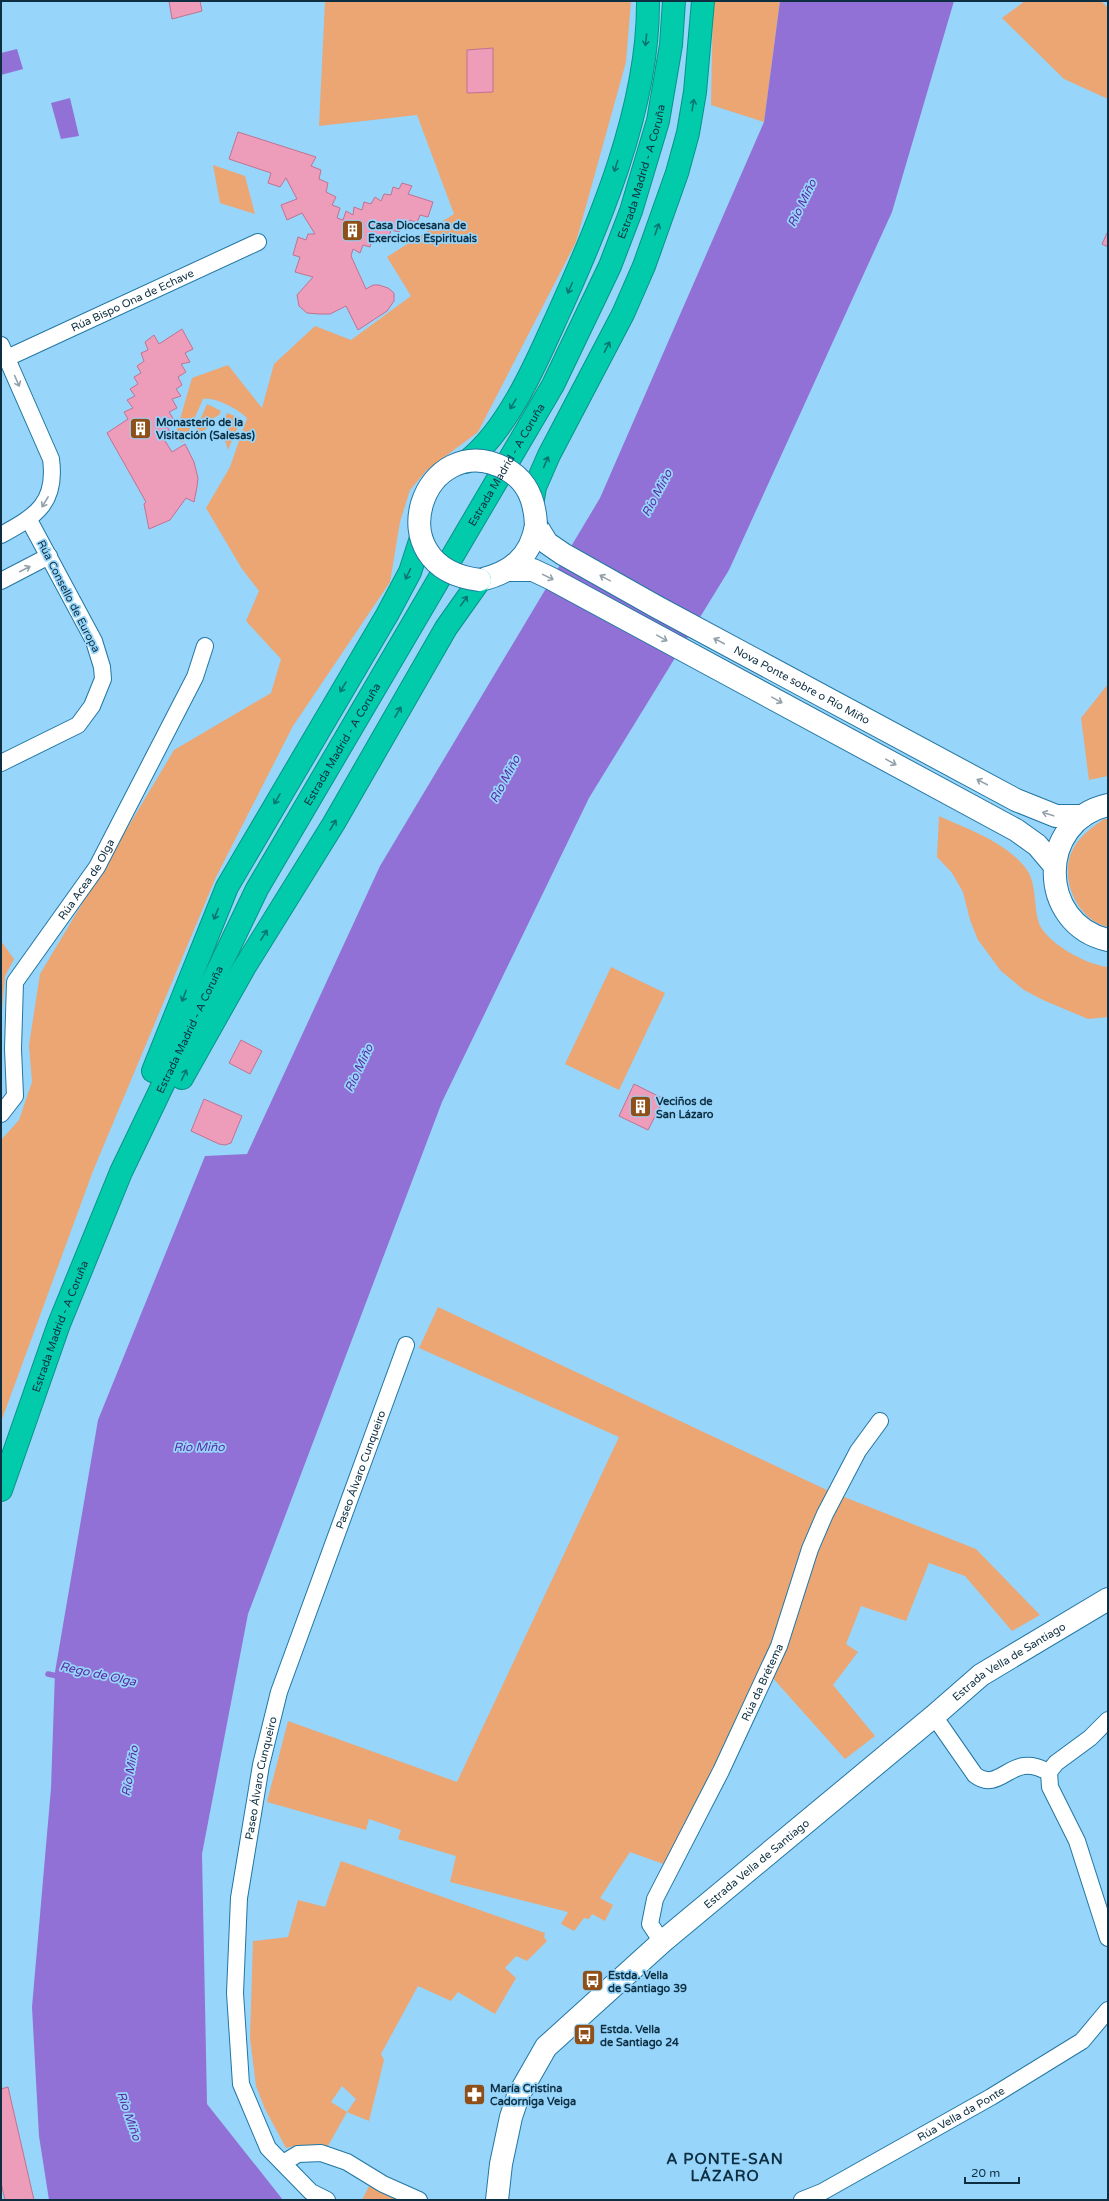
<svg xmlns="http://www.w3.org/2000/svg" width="1109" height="2201" font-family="'Varela Round',sans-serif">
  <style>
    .green { fill: #eba673; fill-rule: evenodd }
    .water { fill: #9271d7 }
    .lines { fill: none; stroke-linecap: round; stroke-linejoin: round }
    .stream { stroke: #9271d7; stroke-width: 5.5 }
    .building { fill: #ed9cba; stroke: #c07390 }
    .street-casing { stroke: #2276a2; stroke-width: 18 }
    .secondary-casing { stroke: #2276a2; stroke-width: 24 }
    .highway-casing { stroke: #069487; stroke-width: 24 }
    .street { stroke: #fff; stroke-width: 16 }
    .secondary { stroke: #fff; stroke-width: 22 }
    .highway { stroke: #02cbac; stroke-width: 22 }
    .secondary-bridge-casing { stroke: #2276a2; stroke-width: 24; stroke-linecap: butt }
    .secondary-bridge { stroke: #fff; stroke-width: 22 }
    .oneway { stroke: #087571 }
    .oneway2 { stroke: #92a1aa }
    .labels { text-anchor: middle; stroke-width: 3.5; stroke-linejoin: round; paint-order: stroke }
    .street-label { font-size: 11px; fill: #0d2f41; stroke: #97d5fb }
    .poi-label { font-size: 11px; font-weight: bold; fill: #0d2f41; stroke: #97d5fb; text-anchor: start }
    .water-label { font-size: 12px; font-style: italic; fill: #5b29a3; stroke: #97d5fb }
    .district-label { font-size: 15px; font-weight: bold; letter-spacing: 1px; fill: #0d2f41; stroke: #97d5fb }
  </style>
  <rect width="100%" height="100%" fill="#97d5fb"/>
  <path class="green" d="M 325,1 L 631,1 L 626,62 L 576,242 L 478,432 L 427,470 L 410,490 L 400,522 L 390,582 L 293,726 L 216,877 L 93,1171 L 1,1422 L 1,1140 L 19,1120 L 32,1082 L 29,1045 L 40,974 L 174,750 L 271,693 L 281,659 L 246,621 L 259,591 L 242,569 L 206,508 L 230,467 L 247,418 C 238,409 216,397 203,399 L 185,440 L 183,442 L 175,440 L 175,436 L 192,378 L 228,365 L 262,408 L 274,364 L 315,326 L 351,340 L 411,296 L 387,257 L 454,214 L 417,115 L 319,126 Z
    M 713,1 L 780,1 L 764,122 L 711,105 Z
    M 1025,1 L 1101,1 L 1108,8 L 1108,99 L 1064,79 L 1002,18 Z
    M 213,165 L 245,176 L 255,214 L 220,203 Z
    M 207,404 L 221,411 L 219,415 L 210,420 L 208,428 L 193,436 Z
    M 227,413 L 240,418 L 241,420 L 228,450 L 223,434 L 228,428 L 225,419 Z
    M 1108,684 L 1108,776 L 1089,780 L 1081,718 Z
    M 939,816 C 969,830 1007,842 1027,870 C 1036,883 1034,904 1038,920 C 1043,942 1087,965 1108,967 L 1108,1017 L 1088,1019 L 1043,1000 L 1024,990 L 1001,971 L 978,940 L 970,920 L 963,892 L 952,873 L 937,857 Z
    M 1104,819 L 1108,819 L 1108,927 C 1077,920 1058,877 1073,849 C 1081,835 1091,828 1104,819 Z
    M 1,941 L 14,959 L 5,976 L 2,1011 L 1,1090 Z
    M 611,967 L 665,993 L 619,1090 L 565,1064 Z
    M 438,1307 L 829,1491 L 780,1627 L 669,1866 L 630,1852 L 600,1898 L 613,1905 L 605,1921 L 592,1914 L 589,1919 L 584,1918 L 574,1931 L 561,1924 L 568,1912 L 450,1882 L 456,1856 L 398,1839 L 401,1830 L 369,1819 L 366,1830 L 267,1802 L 288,1721 L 457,1782 L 619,1437 L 419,1348 Z
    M 839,1495 L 976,1549 L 1040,1615 L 1012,1631 L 965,1576 L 929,1563 L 906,1621 L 861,1606 L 846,1644 L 858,1652 L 833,1685 L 875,1736 L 845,1759 L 771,1676 Z
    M 341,1861 L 545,1933 L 544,1937 L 547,1941 L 527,1961 L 516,1956 L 505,1968 L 516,1978 L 495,2014 L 458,1992 L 451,2001 L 418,1986 L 381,2054 L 384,2060 L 369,2121 L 347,2112 L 328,2146 L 299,2145 L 286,2148 L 265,2109 L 256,2086 L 250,2038 L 253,1941 L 288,1937 L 298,1900 L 325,1907 ZM 342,2086 L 356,2099 L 347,2112 L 331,2102 Z
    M 371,2182 L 407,2200 L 362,2200 Z"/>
  <path class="water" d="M 780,1 L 954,1 L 892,212 L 729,570 L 589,798 L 442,1102 L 248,1614 L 202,1854 L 207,2104 L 283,2200 L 49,2200 L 39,2136 L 32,2007 L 51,1788 L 55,1672 L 98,1420 L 205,1156 L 247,1154 L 380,866 L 600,498 L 764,122 Z
    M 17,49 L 23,69 L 1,75 L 1,53 Z
    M 70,98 L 79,136 L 61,139 L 51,103 Z"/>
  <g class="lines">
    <path class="stream" d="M 48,1674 L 62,1677"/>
  </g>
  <path class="building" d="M 169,1 L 200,1 L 202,11 L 172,19 Z
    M 493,48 L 493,92 L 467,93 L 467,50 Z
    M 238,132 L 316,157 L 311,166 L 321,170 L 319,179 L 328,183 L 326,192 L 336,197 L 332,205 L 340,208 L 337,218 L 343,220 L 346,211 L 353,215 L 354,207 L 362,210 L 364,202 L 371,204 L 375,197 L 381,201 L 384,194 L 391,195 L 393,187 L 399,189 L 402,183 L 412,186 L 408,194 L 433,202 L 428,217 L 420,215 L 417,223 L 410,220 L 409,227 L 402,225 L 399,232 L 391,230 L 389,237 L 382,235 L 379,242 L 372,239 L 370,247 L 363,245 L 360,253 L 353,249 L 351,256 L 366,289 L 373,285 L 379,285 L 388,288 L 394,293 L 394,301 L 387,311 L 358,330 L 346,306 L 330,314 L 319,314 L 307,313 L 299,306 L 297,295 L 313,277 L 295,272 L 300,257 L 293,255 L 298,237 L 306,240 L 308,234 L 315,234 L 302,213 L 287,220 L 281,205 L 297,199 L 286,178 L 280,187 L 268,183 L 271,173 L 229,159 Z
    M 1108,231 L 1108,247 L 1102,244 Z
    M 182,329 L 193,349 L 185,353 L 190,362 L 181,364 L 186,372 L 178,377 L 182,385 L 176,389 L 181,396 L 172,399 L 177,408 L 169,412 L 174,420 L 166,424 L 170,432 L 162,436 L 172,452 L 185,444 L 194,462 L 198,478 L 197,487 L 194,502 L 186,498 L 170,520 L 149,529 L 144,504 L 146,502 L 107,433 L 128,419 L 124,412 L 133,408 L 127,400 L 135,396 L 130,389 L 138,384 L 134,377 L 141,373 L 137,366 L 144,361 L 141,353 L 148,350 L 145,342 L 154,335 L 159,344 Z
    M 241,1040 L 262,1051 L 250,1074 L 229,1063 Z
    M 634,1084 L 664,1099 L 648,1130 L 619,1116 Z
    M 204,1099 L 242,1116 L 231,1143 L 225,1145 L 219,1144 L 191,1131 Z
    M 8,2087 L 34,2200 L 5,2200 L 1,2183 L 1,2089 Z"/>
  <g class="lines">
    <defs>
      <g id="street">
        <path d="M 1,345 L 51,459 C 57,503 36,516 1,535"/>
        <path id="s1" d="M 7,358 L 258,242"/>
        <path d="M 1,581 L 49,556"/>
        <path d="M 1,763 L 78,725 L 92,706 L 103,679 L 102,667 L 94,641 L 29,520"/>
        <path id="s2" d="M 1,1114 L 15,1096 L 13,1049 L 15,982 L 97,867 L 195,677 L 205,646"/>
        <path d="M 934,1716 L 975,1775 C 994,1790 1006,1768 1024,1766 C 1034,1765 1040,1768 1049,1772"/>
        <path d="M 1108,1720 L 1090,1738 L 1056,1763 L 1049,1772 L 1050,1787 L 1077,1841 L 1108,1938"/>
        <path id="s3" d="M 662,1942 L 650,1924 L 655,1899 L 721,1771 L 779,1646 L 810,1549 L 825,1514 L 858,1451 L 880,1421"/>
        <path d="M 283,2163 L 298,2154 L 321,2153 L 347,2162 L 383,2184 L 419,2200"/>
        <path id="s4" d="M 327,2200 L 311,2192 L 268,2148 L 241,2084 L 235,1993 L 239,1898 L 261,1765 L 279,1692 L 406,1345"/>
        <path id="s5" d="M 802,2200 L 822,2192 L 991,2097 L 1082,2041 L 1108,2010"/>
      </g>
      <g id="secondary">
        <path id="s6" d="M 536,525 L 547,543 L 563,554 L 657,607 L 1016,800 L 1056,816 L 1083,816"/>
        <path d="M 510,570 L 533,570 L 550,578 L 1016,830 L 1037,845 L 1054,865"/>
        <path d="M 480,580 C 511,573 531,557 536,525"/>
        <path d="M 1108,805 C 1037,821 1037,924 1108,940"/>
        <path id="s7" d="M 497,2200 L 501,2164 L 511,2117 L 518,2096 L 546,2047 L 662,1942 L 934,1716 L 981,1675 L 1108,1599"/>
      </g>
      <g id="highway">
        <path d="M 466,462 C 506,432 535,366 555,321 C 599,225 649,108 648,1"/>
        <path d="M 533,499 L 535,487 L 549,455 L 623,314 L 644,266 L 677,173 L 688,133 L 695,92 L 703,1"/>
        <path d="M 153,1071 L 227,887 L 387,615 L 410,572 L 421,538"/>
        <path d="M 182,1078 L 244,968 L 334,823 L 446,628 L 480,580"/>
        <path id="s8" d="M 1,1490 L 59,1324 L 121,1172 L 257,889 L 553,385 L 610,266 L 631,211 L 658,121 L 671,45 L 674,1"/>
      </g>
    </defs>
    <use href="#street" class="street-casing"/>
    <use href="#secondary" class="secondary-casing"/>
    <use href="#highway" class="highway-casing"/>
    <use href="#street" class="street"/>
    <use href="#secondary" class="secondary"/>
    <use href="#highway" class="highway"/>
    <defs>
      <path id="secondary-bridge" d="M 480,580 C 373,568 424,425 506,469 C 528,481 535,501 536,525"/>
    </defs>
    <use href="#secondary-bridge" class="secondary-bridge-casing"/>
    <use href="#secondary-bridge" class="secondary-bridge"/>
  </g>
  <defs><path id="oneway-shaft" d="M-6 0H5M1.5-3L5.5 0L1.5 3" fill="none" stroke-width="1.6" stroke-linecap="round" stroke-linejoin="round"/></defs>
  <g class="oneway">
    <use href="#oneway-shaft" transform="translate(646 40) rotate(96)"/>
    <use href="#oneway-shaft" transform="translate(693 105) rotate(-80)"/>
    <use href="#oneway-shaft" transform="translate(616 166) rotate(108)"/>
    <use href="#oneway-shaft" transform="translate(657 229) rotate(-71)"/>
    <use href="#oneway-shaft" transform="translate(570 288) rotate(114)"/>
    <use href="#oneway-shaft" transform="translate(607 347) rotate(-63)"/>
    <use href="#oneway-shaft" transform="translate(513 404) rotate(121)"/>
    <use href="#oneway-shaft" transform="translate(546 462) rotate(-67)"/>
    <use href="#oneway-shaft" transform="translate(408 574) rotate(115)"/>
    <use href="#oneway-shaft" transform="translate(464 601) rotate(-54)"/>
    <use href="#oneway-shaft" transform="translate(343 687) rotate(121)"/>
    <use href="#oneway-shaft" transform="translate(398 712) rotate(-60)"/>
    <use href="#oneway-shaft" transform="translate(277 799) rotate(120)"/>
    <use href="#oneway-shaft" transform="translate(333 825) rotate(-59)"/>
    <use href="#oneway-shaft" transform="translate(216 914) rotate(112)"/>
    <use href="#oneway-shaft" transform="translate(264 935) rotate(-58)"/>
    <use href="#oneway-shaft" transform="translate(184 996) rotate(111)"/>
    <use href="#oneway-shaft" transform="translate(184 1075) rotate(-65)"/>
  </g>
  <g class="oneway2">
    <use href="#oneway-shaft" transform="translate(17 381) rotate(66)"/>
    <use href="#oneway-shaft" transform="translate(45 502) rotate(122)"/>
    <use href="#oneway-shaft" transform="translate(25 569) rotate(-27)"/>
    <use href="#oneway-shaft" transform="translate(548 577) rotate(26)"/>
    <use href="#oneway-shaft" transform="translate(605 578) rotate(-151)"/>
    <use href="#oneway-shaft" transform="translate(662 638) rotate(29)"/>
    <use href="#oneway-shaft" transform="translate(719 641) rotate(-152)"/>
    <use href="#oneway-shaft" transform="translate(777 700) rotate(29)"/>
    <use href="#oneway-shaft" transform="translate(891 762) rotate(29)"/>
    <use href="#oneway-shaft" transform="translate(982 782) rotate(-152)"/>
    <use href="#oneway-shaft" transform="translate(1048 814) rotate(-162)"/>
  </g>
  <defs>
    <symbol id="building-square" viewBox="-11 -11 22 22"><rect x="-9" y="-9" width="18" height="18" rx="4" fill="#8f4f18" stroke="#97d5fb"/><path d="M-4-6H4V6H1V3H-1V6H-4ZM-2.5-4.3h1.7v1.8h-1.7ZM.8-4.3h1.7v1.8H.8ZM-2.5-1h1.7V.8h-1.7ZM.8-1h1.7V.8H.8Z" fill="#fff"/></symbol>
    <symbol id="bus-square" viewBox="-11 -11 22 22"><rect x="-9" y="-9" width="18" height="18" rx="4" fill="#8f4f18" stroke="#97d5fb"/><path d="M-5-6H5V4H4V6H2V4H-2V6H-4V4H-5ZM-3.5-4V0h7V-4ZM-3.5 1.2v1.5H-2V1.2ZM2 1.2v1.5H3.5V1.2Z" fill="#fff"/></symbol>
    <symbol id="pharmacy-square" viewBox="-11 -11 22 22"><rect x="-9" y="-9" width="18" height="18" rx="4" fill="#8f4f18" stroke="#97d5fb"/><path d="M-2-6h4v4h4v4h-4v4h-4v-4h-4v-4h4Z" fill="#fff"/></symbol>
  </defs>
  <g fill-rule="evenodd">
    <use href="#building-square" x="340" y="218" width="25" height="25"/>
    <use href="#building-square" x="128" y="416" width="25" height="25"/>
    <use href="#building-square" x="628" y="1094" width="25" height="25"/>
    <use href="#bus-square" x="580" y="1968" width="25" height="25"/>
    <use href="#bus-square" x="572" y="2022" width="25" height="25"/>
    <use href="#pharmacy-square" x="462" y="2082" width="25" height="25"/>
  </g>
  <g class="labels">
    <g class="street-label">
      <text dy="4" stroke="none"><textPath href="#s8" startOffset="1470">Estrada Madrid - A Coruña</textPath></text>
      <text dy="4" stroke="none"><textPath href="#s1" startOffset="138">Rúa Bispo Ona de Echave</textPath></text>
      <text dy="4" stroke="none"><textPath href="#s8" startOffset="1146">Estrada Madrid - A Coruña</textPath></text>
      <text transform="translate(69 596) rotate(63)" y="4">Rúa Consello de Europa</text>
      <text dy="4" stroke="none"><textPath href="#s6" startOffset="313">Nova Ponte sobre o Río Miño</textPath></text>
      <text dy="4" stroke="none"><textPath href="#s8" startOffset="822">Estrada Madrid - A Coruña</textPath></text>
      <text dy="4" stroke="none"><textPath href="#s2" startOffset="262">Rúa Acea de Olga</textPath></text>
      <text dy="4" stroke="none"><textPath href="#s8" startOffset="498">Estrada Madrid - A Coruña</textPath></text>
      <text dy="4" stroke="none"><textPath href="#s8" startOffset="174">Estrada Madrid - A Coruña</textPath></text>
      <text dy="4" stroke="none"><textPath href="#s4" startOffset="782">Paseo Álvaro Cunqueiro</textPath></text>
      <text dy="4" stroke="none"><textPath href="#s7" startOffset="766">Estrada Vella de Santiago</textPath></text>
      <text dy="4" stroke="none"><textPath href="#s3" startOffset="289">Rúa da Brétema</textPath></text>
      <text dy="4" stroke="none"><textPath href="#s4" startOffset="457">Paseo Álvaro Cunqueiro</textPath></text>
      <text dy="4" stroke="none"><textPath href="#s7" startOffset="442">Estrada Vella de Santiago</textPath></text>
      <text dy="4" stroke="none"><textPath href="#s5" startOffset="181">Rúa Vella da Ponte</textPath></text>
    </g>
    <g class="poi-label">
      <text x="368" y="229">Casa Diocesana de<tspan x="368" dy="13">Exercicios Espirituais</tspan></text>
      <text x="156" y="426">Monasterio de la<tspan x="156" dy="13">Visitación (Salesas)</tspan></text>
      <text x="656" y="1105">Veciños de<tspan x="656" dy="13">San Lázaro</tspan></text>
      <text x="608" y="1979">Estda. Vella<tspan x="608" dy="13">de Santiago 39</tspan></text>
      <text x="600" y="2033">Estda. Vella<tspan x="600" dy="13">de Santiago 24</tspan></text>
      <text x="490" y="2092">María Cristina<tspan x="490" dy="13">Cadorniga Veiga</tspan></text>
    </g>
    <g class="water-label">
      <text transform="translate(802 203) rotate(-64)" y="4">Río Miño</text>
      <text transform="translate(657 493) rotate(-62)" y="4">Río Miño</text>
      <text transform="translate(505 779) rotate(-62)" y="4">Río Miño</text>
      <text transform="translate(359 1068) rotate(-65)" y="4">Río Miño</text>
      <text x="199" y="1451">Río Miño</text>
      <text transform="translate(98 1674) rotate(12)" y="4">Rego de Olga</text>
      <text transform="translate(130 1771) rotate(-80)" y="4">Río Miño</text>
      <text transform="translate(129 2116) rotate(71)" y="4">Río Miño</text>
    </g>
    <g class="district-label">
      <text x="725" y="2164">A PONTE-SAN<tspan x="725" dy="17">LÁZARO</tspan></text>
    </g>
  </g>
  <rect width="1109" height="2201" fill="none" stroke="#0d2f41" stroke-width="4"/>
  <path d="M965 2177v6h54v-6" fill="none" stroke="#0d2f41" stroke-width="2"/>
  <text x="971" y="2177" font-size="12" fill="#0d2f41" stroke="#97d5fb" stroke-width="3" paint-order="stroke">20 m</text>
</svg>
